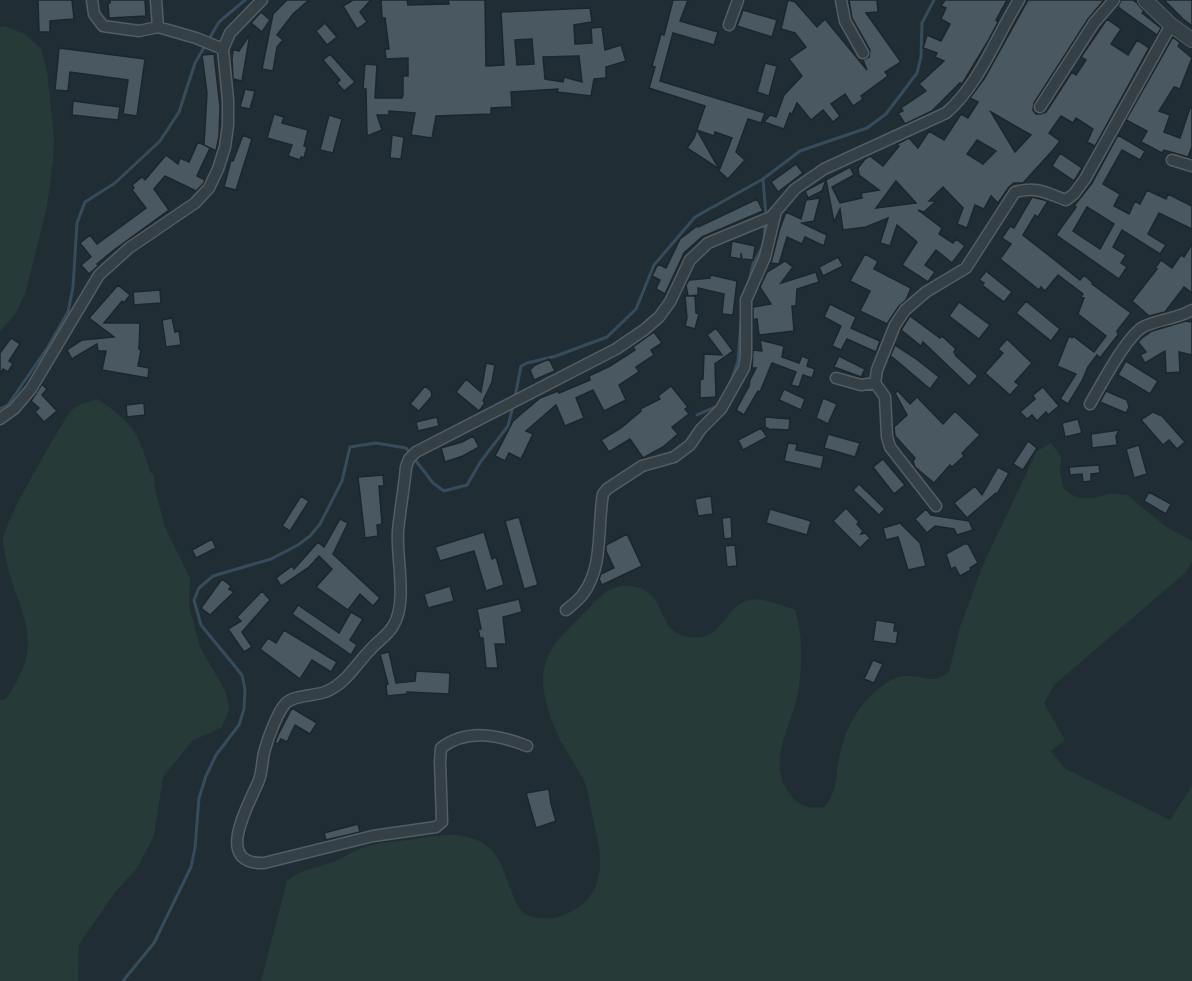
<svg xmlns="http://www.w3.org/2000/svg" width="1192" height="981" font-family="Rubik,sans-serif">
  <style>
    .green { fill: #263b38 }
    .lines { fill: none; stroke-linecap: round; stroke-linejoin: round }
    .stream { stroke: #364c5c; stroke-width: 3 }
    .building { fill: #495861; stroke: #1c262d; stroke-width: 1.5; fill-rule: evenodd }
    .minor-casing { stroke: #525d64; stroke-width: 13 }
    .tertiary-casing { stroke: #525d64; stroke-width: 16 }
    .minor { stroke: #343f46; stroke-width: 10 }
    .tertiary { stroke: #343f46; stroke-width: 14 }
  </style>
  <rect width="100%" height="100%" fill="#212d35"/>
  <path class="green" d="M 4,26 L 25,34 L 41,49 L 47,71 L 54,138 L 53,161 L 47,206 L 25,294 L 15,314 L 0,332 L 0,27 Z
    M 97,399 C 133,423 138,431 150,472 L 154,475 L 155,489 L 165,527 L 190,578 L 189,606 L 200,647 L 226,692 L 229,710 L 222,727 L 192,741 L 163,777 L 154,836 L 137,868 L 116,891 L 79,944 L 78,981 L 0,981 L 0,700 L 5,700 C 55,632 8,606 3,539 C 2,527 61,423 72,410 C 77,404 90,402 97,399 Z
    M 1051,443 L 1061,457 L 1060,473 L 1064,489 L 1077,498 L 1094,498 L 1110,494 L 1127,495 L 1165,526 L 1192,541 L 1192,562 L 1185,573 L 1054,685 L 1044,703 L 1065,740 L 1051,751 L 1064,768 L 1170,820 L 1192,786 L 1192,981 L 261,981 L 287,881 C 304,868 311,870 330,863 C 340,860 349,853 359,849 C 377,842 396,842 415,839 C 438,836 457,831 479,841 C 504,853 505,882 517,904 C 518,905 521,911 522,912 C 531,919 548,920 558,917 C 571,913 585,905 592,893 C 607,870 598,840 592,815 C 590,805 589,793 585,783 C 580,771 572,761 566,750 C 554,731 539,692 544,670 C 548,645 568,630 584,613 C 598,599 609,583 630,586 C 671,591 653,633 690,637 C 724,642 723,606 750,600 C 760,597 784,606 795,610 C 803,636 802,661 799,688 C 794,723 765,760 789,793 C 799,807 809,809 825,807 C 838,789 835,779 839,758 C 845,727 861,699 888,682 C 904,671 915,678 933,679 C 938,680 944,675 949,672 L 960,627 L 983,565 L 1037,451 Z"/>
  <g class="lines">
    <path class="stream" d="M 763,179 L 766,216
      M 749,282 L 753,264 L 764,244 L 765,223
      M 732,379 L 738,361 L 741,321
      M 515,397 L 521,366 L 527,363 L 556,356 L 607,337 L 636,309 L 654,265 L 695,217 L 763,179 L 800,151 L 867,128 L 886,114 L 917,73 L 921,57 L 922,23 L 934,0
      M 0,409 L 8,405 L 48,347 L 68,312 L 73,287 L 77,223 L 85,202 L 115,183 L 160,141 L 179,112 L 195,63 L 219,22 L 245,0
      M 697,415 L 717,406 L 719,403
      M 123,981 L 154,943 L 191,867 L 195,848 L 199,798 L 206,776 L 216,755 L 239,725 L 244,709 L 245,690 L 242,675 L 201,625 L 194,600 L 199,588 L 213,576 L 271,559 L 298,545 L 310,536 L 320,524 L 342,481 L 350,447 L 376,443 L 406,448 L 433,483 L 444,491 L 467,485 L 481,461 L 508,426 L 513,406"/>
  </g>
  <path class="building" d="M 38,0 L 72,0 L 74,19 L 50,21 L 50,32 L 39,32 Z
    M 110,0 L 145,0 L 146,16 L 109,18 L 108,3 L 110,3 Z
    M 287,0 L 309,0 L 293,14 L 277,35 L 283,40 L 277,47 L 273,71 L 262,69 L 273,14 Z
    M 353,0 L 371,0 L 360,12 L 367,22 L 357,29 L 343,6 Z
    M 381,0 L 407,0 L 408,5 L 449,4 L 448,0 L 485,0 L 486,66 L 504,65 L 501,12 L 590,8 L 592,22 L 574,25 L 575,44 L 592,43 L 591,28 L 602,27 L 605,50 L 621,45 L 626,61 L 606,67 L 606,78 L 594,79 L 591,96 L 557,92 L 558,89 L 511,92 L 512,107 L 491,108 L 491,114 L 436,116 L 432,138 L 411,135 L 415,113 L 389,111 L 389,115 L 377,115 L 382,130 L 367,136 L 366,89 L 363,89 L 365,64 L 377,65 L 375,98 L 402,98 L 403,95 L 403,76 L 408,76 L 408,58 L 386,59 L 385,49 L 389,49 L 385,18 L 382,18 ZM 532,39 L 534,64 L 517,65 L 515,40 ZM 579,56 L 582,82 L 564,77 L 563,82 L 545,79 L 543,57 Z
    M 673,0 L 688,0 L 680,21 L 718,32 L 714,45 L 673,33 L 660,81 L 765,113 L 761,123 L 748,119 L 736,152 L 745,160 L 728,179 L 719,171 L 732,138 L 715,132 L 714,136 L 697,130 L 719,169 L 687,148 L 694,138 L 705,106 L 649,88 L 655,67 L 652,66 L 661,34 L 664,35 Z
    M 788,0 L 795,2 L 817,27 L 825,19 L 867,70 L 863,60 L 869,57 L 870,50 L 852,18 L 849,0 L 877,0 L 878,12 L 866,13 L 901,62 L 885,72 L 888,76 L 861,96 L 863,99 L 853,106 L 845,94 L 831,104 L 840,116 L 833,122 L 823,110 L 811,120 L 797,103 L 792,114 L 790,113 L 784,129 L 764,122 L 770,115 L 776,117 L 784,95 L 802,76 L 789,59 L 806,47 L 795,33 L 781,29 Z
    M 945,0 L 1007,0 L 996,20 L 998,22 L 988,41 L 962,84 L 960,83 L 932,111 L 905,124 L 898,113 L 903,111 L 901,108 L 926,91 L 919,84 L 944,61 L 935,57 L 937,53 L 923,48 L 927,35 L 941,41 L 950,24 L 941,19 L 946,8 L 941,6 Z
    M 1028,0 L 1104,0 L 1088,19 L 1034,103 L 1033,110 L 1036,114 L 1040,114 L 1046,112 L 1072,72 L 1076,75 L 1086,60 L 1081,57 L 1107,19 L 1121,29 L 1111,44 L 1128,55 L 1137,40 L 1149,48 L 1095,146 L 1087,142 L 1093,129 L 1076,118 L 1073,123 L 1061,116 L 1049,133 L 1060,141 L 1053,150 L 1023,183 L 1014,183 L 1009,187 L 998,203 L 991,196 L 984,209 L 975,205 L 967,228 L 957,224 L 963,208 L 943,187 L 929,201 L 936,201 L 924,212 L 918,210 L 942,228 L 939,234 L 953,243 L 956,239 L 965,246 L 952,263 L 936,250 L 925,265 L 935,272 L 928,282 L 902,265 L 917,242 L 897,225 L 890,246 L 880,243 L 888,218 L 866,227 L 843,230 L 840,209 L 834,222 L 826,180 L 822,191 L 808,198 L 805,191 L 850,167 L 854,175 L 832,187 L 840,203 L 862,198 L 861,193 L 879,190 L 859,175 L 858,168 L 865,159 L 870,156 L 883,166 L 899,146 L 897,144 L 909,138 L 918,148 L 929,131 L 944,140 L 961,114 L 968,118 L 978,102 L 970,98 L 984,79 ZM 991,112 L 1031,135 L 1015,152 ZM 977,140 L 996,151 L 983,164 L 967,154 ZM 896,181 L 916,203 L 876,208 L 890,189 Z
    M 1121,0 L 1133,0 L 1137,3 L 1144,11 L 1142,13 L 1161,28 L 1157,35 L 1118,7 Z
    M 1164,0 L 1192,0 L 1192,26 L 1183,19 Z
    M 743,10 L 777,20 L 772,37 L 737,26 Z
    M 261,12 L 270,20 L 262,32 L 251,23 Z
    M 325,23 L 337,37 L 327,45 L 316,31 Z
    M 250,34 L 242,81 L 233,79 L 232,59 L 233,50 L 239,51 Z
    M 1173,37 L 1180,43 L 1178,46 L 1192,58 L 1180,89 L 1174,87 L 1159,111 L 1170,115 L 1164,132 L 1180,138 L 1190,108 L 1192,108 L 1192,147 L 1188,157 L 1164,150 L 1162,153 L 1141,142 L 1147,131 L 1126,120 Z
    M 59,48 L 145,59 L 137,116 L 123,114 L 128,80 L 70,72 L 68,91 L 55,90 Z
    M 214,54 L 220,107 L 219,136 L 216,151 L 204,145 L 207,93 L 202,55 Z
    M 330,54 L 355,82 L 344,91 L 337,83 L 340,80 L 323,60 Z
    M 765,63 L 777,66 L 769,96 L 757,92 Z
    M 245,89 L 255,91 L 250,109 L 240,107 Z
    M 73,101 L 120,107 L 118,120 L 72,115 Z
    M 274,114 L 284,117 L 282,123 L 308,130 L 304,146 L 307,147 L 304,158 L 301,157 L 300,160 L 288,156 L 292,145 L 267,138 Z
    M 329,115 L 342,119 L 333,153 L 320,150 Z
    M 243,135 L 252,139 L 236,190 L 224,187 L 231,160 L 233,161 Z
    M 392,135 L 404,137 L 401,159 L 390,158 Z
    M 1118,135 L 1145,151 L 1140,160 L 1122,150 L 1103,184 L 1120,194 L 1114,206 L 1129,214 L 1135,201 L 1140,204 L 1147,190 L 1166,199 L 1168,194 L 1192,206 L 1192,229 L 1159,213 L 1148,234 L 1166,245 L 1160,254 L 1122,230 L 1113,247 L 1126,255 L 1121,263 L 1127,267 L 1119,279 L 1056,235 L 1076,207 L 1074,206 L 1092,183 ZM 1087,207 L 1114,224 L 1100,249 L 1073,231 Z
    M 198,142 L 210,148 L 197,176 L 205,180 L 203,184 L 196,191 L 165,176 L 154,189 L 169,210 L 114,250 L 97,264 L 98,266 L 89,274 L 81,265 L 91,257 L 80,243 L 90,235 L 97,244 L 146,208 L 132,190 L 134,188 L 132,185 L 142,177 L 145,180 L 166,155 L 178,164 L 180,158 L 189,162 Z
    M 1060,153 L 1082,168 L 1074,181 L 1052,166 Z
    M 796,164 L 803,173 L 778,192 L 771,182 Z
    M 1032,197 L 1048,201 L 1038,217 L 1035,215 L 1023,235 L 1080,280 L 1084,275 L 1093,283 L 1092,284 L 1131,313 L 1117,331 L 1118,335 L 1100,358 L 1097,355 L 1088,367 L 1082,381 L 1068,404 L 1060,399 L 1076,374 L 1057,366 L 1069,336 L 1072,338 L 1073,336 L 1094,352 L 1106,336 L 1078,314 L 1084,298 L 1081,297 L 1083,294 L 1058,275 L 1045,291 L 1041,287 L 1039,290 L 1000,259 L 1011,244 L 1002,238 L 1010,226 L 1014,228 Z
    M 820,198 L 814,221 L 802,223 L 827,235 L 824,246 L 805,237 L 802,244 L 787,237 L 779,264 L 771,263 L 780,228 L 786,212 L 801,219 L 806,200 Z
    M 757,199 L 763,211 L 702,237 L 684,253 L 665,294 L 656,289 L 660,280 L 652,276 L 658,264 L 666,268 L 680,239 L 697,226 L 698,227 Z
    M 732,241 L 755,246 L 753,260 L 742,259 L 741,253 L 741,259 L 730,257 Z
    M 1192,244 L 1192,293 L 1184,287 L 1165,312 L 1149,316 L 1132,301 L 1157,269 L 1155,268 L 1161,260 L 1172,268 L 1181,255 L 1184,257 Z
    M 865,254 L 878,261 L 874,269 L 911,288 L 906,300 L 899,306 L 887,324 L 860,311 L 870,291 L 850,281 Z
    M 838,257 L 843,266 L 823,276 L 819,267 Z
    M 785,261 L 793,267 L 781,283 L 816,272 L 819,282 L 797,289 L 796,306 L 792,306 L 794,331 L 759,335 L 757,319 L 753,320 L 753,307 L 771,304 L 760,287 L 767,272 Z
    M 986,271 L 1012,292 L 1004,302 L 982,285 L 984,283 L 979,280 Z
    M 711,275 L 737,281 L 733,315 L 722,314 L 724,294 L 698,288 L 698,295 L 688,296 L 686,285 L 689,280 L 710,278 Z
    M 118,285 L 130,295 L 124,303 L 122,301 L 104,323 L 140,323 L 139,349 L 141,350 L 138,366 L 149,368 L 148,378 L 102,370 L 106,351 L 98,351 L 97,344 L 72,359 L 67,350 L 82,340 L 114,337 L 89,318 Z
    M 160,290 L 161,303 L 134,305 L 133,292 Z
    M 685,296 L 695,296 L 696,313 L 699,314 L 695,329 L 685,326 L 687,318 Z
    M 1026,301 L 1060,329 L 1051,341 L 1016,313 Z
    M 959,302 L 990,325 L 979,339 L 949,316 Z
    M 830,304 L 856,317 L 851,328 L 880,341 L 876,352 L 847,339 L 841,350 L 832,346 L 841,326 L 824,317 Z
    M 910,316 L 940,338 L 942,336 L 956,349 L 954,352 L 956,356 L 978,376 L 969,386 L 923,342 L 921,346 L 901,330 Z
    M 172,318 L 175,332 L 179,331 L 181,345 L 166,347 L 162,320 Z
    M 1186,321 L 1192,322 L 1192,355 L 1179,352 L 1180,372 L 1166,373 L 1165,351 L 1145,363 L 1140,355 L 1146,352 L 1138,342 L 1142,338 L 1152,331 Z
    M 716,328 L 733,351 L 715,364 L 716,397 L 700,398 L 700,380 L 703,379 L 704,354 L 722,355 L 707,335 Z
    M 654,332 L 662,343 L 651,350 L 654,355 L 636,367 L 639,372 L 619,385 L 626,400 L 604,411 L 593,390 L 576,398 L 584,418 L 565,426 L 556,405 L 526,431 L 533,434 L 521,459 L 509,453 L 505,461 L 495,456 L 513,421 L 540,398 L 558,391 L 559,393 L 590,380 L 589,376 L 610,366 L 635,350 L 633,347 Z
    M 11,338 L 20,344 L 9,361 L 13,364 L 8,372 L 3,369 L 0,374 L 0,353 Z
    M 1007,339 L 1032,363 L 1015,382 L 1019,385 L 1010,395 L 985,373 L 1003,353 L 998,349 Z
    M 760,340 L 784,346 L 782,357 L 799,363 L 802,356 L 809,359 L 807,366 L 815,369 L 812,378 L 803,375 L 799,387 L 791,385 L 796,372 L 772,363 L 760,392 L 758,391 L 744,415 L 736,410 L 749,386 L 750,380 L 756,368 L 752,368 L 753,350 L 762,351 Z
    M 895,345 L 915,358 L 939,377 L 930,389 L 892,357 L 889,359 Z
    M 839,356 L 865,369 L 861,377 L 834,367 Z
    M 549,359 L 555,371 L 534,380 L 530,370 L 535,365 Z
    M 1126,361 L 1158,381 L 1150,394 L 1118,375 Z
    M 486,363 L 495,365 L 492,382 L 483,401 L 485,403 L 479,411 L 456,392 L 466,379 L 481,392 Z
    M 42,384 L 47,389 L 42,395 L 57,411 L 44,422 L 35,412 L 39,408 L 31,401 Z
    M 425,386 L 431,391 L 432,396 L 419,411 L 410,404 Z
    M 671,386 L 688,407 L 685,409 L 689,414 L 672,427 L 678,434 L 663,447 L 643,458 L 630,439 L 609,452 L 601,440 L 621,428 L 641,411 L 640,409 L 660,399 L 658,396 Z
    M 1043,387 L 1059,406 L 1048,415 L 1046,412 L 1037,421 L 1032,415 L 1027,419 L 1020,412 L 1035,399 L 1033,395 Z
    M 784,389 L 805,399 L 801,410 L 779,400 Z
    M 898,391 L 910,404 L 917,397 L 943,424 L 955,411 L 980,435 L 962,453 L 964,456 L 952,467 L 950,465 L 934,483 L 915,467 L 913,461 L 915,458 L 895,436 L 894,427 L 907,415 L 895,393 Z
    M 1106,391 L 1127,400 L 1129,407 L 1126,413 L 1100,402 Z
    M 823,398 L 837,404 L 828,424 L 816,418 Z
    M 144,403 L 145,415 L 127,417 L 126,405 Z
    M 1153,412 L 1162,416 L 1185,442 L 1177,449 L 1169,440 L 1163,445 L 1141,420 Z
    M 437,417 L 439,426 L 418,431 L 416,422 Z
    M 765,417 L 790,419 L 789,430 L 769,429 L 765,427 Z
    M 1078,419 L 1082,433 L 1065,437 L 1062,423 Z
    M 761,428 L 767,437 L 743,450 L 738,440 Z
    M 1119,430 L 1116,436 L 1117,445 L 1092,448 L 1091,434 Z
    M 828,434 L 860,443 L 855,457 L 824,448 Z
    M 473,436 L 479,447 L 463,456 L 445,462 L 441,448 L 462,442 Z
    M 1028,441 L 1037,448 L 1023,470 L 1013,464 Z
    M 788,443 L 797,444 L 796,450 L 824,456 L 821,469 L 784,461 Z
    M 1139,445 L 1147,474 L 1134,478 L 1126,449 Z
    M 883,459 L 905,485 L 894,494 L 873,467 Z
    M 1099,465 L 1100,473 L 1091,474 L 1091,481 L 1083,482 L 1082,474 L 1070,475 L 1069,467 Z
    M 998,467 L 1009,473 L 997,494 L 996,493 L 967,518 L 954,503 L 975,486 L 982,495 Z
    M 383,475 L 384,486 L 379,486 L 382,524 L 377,525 L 378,536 L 365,538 L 358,477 Z
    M 859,484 L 885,509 L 879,515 L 853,490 Z
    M 1149,492 L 1171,504 L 1166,514 L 1144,501 Z
    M 301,496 L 309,501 L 290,531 L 282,526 Z
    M 711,496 L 713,514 L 698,516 L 695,499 Z
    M 846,508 L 859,522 L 857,524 L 863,531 L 861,534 L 865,533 L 870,538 L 860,548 L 833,521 Z
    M 770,509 L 811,521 L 807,535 L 766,523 Z
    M 926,509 L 931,515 L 969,521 L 973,530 L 957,535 L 954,529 L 935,526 L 927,533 L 915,519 Z
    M 519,517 L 538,585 L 524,589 L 505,521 Z
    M 731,517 L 732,538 L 724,539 L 722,518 Z
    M 340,519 L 348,523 L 333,554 L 380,598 L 373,606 L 360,594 L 348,610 L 316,587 L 332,569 L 319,556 L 309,567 L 281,586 L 276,578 L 292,566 L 294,569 L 318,542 L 324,547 Z
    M 900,523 L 920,543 L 926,566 L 908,570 L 898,537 L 886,540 L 883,528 Z
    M 484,532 L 492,559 L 496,557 L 504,585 L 486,591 L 474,551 L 440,561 L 435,547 Z
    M 627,534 L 642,566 L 602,585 L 599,579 L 601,574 L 614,568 L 606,551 L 606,545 Z
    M 212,539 L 216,548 L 196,558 L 192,550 Z
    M 964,544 L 968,544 L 978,563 L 970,568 L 971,570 L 960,576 L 955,567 L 951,569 L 946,554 Z
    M 735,545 L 737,566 L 727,567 L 725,546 Z
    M 222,579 L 231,586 L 229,589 L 234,592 L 210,615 L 201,608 Z
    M 450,586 L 454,601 L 428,608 L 424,594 Z
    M 262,591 L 270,600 L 242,632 L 252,647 L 244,652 L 228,629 L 241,621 L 237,617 Z
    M 519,599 L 522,612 L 503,617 L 506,644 L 495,644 L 498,668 L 486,668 L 483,638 L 480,638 L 478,629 L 481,629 L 477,609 Z
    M 298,605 L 339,633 L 351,612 L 363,619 L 350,640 L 357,645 L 351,655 L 292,614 Z
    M 876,620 L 895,623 L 894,631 L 898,631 L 896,644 L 873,641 Z
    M 284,630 L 337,662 L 331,672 L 312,660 L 300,679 L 260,649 L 268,638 L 276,643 Z
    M 389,652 L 396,683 L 415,681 L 416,671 L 450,673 L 449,694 L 407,692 L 407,694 L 387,696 L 386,684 L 388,684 L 380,654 Z
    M 873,660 L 883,664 L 874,683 L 864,679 Z
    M 292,708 L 317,723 L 310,734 L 295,725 L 287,742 L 281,739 L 278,744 L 275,743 L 277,737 Z
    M 549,789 L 551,804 L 556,821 L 536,828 L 526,793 Z
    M 358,824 L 360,832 L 326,840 L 324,833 Z"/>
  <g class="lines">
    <defs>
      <path id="minor" d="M 92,0 L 94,14 L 103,26 L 139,31 L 158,27
        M 156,0 L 158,27 L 196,38 L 223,49
        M 841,0 L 845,21 L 863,53
        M 729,25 L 738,0
        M 1040,107 L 1094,23 L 1114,0
        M 1172,160 L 1192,166
        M 836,378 L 861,385 L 875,383
        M 1090,404 C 1101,385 1126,337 1143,327 C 1159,319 1177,319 1192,310
        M 0,419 L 14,409 L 31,389 L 99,275 L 129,248 L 195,203 L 209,188 L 218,169 L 225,147 L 228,125 L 228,100 L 223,49 L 230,33 L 262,0
        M 936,506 L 890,447 L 887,437 L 885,397 L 875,383 L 877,370 L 895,325 L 905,310 L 926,292 L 966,268 L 1015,192 C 1037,186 1046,193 1066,200 L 1074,194 L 1085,179 L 1171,25
        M 566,610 C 572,605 579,600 583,594 C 604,566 597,527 603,494 L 607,489 L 642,466 L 674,457 L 690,445 L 701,429 L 721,409 L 744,368 L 746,356 L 746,300 L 765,257 L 776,211
        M 527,746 C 499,735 467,728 441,748 L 440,761 L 442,822 L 436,827 L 373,836 L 264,863 C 212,865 250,803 259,780 C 262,772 262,762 264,753 C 267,741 277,712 286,703 C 295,695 314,696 325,692 C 346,684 356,664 371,649 C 378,641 388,635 393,626 C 408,603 396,557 398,531 C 400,510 404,489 406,467 L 409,459 L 416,452 L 616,349 L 644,330 L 659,317 L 670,302 L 690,260 L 708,243 L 771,217 L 795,189 L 824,169 L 946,113 C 979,85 996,37 1019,0"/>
      <path id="tertiary" d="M 1145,0 L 1171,25 L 1192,40"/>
    </defs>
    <use href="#minor" class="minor-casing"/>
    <use href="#tertiary" class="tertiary-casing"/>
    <use href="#minor" class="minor"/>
    <use href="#tertiary" class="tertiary"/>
  </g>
</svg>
